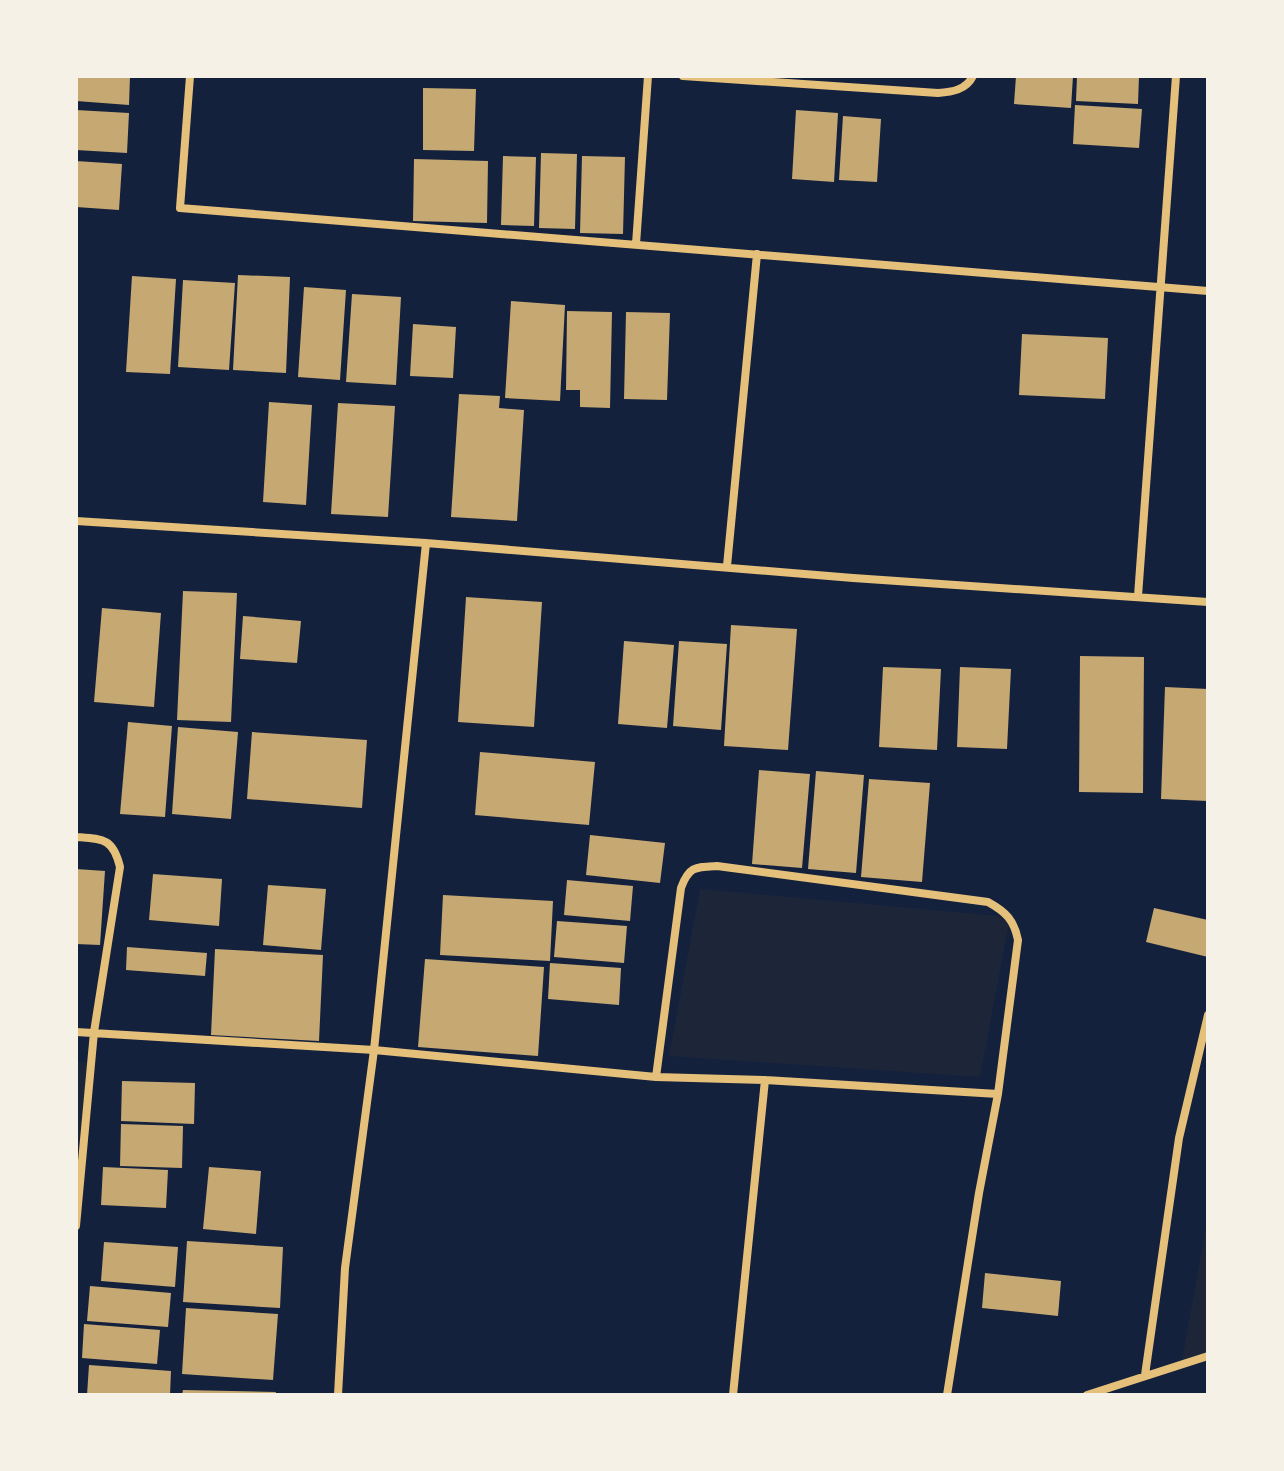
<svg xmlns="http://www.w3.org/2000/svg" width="1284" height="1471" font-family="'Libre Baskerville',serif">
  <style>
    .green { fill: #1d2539 }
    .building { fill: #c6a872 }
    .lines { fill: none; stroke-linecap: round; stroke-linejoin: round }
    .minor { stroke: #e5c07b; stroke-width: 8 }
  </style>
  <rect width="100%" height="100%" fill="#14213d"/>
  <path class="green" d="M 700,889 L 1010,917 L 980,1077 L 669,1056 Z
    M 76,1062 L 90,1063 L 76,1228 Z
    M 1208,1215 L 1208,1351 L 1182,1360 Z"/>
  <path class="building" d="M 76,76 L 130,76 L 129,105 L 76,101 Z
    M 1016,76 L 1073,76 L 1071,108 L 1014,104 Z
    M 1077,76 L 1139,76 L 1138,104 L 1076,101 Z
    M 423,88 L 476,89 L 474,151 L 423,150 Z
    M 1075,105 L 1142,109 L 1139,148 L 1073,144 Z
    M 76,110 L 129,113 L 127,153 L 76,150 Z
    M 796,110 L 838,113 L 834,182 L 792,179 Z
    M 843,116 L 881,119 L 877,182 L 839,180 Z
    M 541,153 L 577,154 L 575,229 L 539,228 Z
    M 503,156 L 536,157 L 534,226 L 501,225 Z
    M 582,156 L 625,157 L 623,234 L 580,233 Z
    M 414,159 L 488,161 L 487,223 L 413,221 Z
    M 76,161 L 122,164 L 119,210 L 76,207 Z
    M 238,275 L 290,277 L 286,373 L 233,370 Z
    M 132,276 L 176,279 L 170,374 L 126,372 Z
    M 183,280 L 235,283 L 229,370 L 178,367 Z
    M 304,287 L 346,290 L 340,380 L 298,377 Z
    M 352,294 L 401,297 L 396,385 L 346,382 Z
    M 511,301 L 565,305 L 560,401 L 505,398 Z
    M 567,311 L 612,312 L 610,408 L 580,407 L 580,390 L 566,390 Z
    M 626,312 L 670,313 L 667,400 L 624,399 Z
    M 413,324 L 456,327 L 453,378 L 410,376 Z
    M 1022,334 L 1108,338 L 1105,399 L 1019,395 Z
    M 459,394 L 500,396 L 499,408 L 524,410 L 517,521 L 451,517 Z
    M 269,402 L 312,405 L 306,505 L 263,502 Z
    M 338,403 L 395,406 L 388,517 L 331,514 Z
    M 183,591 L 237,593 L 231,722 L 177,720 Z
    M 466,597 L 542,602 L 534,727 L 458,722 Z
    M 102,608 L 161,613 L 154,707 L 94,702 Z
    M 243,616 L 301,621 L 297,663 L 240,659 Z
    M 731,625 L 797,629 L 788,750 L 724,746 Z
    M 624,641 L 674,645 L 667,728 L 618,724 Z
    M 679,641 L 727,644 L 721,730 L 673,726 Z
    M 1080,656 L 1144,657 L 1143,793 L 1079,792 Z
    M 883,667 L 941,669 L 937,750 L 879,747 Z
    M 960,667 L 1011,669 L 1007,749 L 957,747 Z
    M 1165,687 L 1208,689 L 1208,801 L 1161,799 Z
    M 128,722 L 172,726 L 165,817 L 120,814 Z
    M 178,727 L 238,732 L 231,819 L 172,814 Z
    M 252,732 L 367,740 L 362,808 L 247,799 Z
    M 480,752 L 595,762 L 589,825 L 475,815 Z
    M 759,770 L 810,774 L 802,868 L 752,864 Z
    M 816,771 L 864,775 L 856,873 L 808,869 Z
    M 869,779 L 930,783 L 922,882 L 861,877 Z
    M 590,835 L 665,843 L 660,883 L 586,875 Z
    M 76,869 L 105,871 L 100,945 L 76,944 Z
    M 153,874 L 222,879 L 219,926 L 149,920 Z
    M 567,880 L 633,886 L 630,921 L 564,915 Z
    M 268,885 L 326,889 L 321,950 L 263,945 Z
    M 443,895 L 553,901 L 550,961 L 440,955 Z
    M 1154,908 L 1208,920 L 1208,957 L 1146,942 Z
    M 557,921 L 627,926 L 624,963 L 554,957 Z
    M 127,947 L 207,953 L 205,976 L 126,970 Z
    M 215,949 L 323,955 L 319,1041 L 211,1035 Z
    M 425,959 L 544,967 L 538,1056 L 418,1047 Z
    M 550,963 L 621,968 L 619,1005 L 548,999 Z
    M 122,1081 L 195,1083 L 194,1124 L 121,1121 Z
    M 121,1124 L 183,1126 L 182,1168 L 120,1166 Z
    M 103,1167 L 168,1170 L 166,1208 L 101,1205 Z
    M 209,1167 L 261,1171 L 256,1234 L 203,1229 Z
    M 187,1241 L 283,1247 L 280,1308 L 183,1302 Z
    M 104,1242 L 178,1247 L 175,1287 L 101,1281 Z
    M 985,1273 L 1061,1281 L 1058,1316 L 982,1308 Z
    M 90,1286 L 171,1293 L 168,1327 L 87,1321 Z
    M 186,1308 L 278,1314 L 273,1380 L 182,1374 Z
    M 84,1324 L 160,1330 L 157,1364 L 82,1358 Z
    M 89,1365 L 171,1371 L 170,1395 L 87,1395 Z
    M 183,1390 L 276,1392 L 275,1395 L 182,1395 Z"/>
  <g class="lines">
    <path class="minor" d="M 190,76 L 180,208 L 1208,291
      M 683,76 L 938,93 C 952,92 966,90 973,76
      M 636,244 L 648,76
      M 76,521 L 426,543 L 853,578 L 1208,602
      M 727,566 L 757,254
      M 1138,596 L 1176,76
      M 76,837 C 103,839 113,838 120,867 L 94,1032 L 76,1226
      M 76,1032 L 374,1050 L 656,1077 L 765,1080 L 998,1094
      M 656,1077 L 681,888 C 689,866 696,867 717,866 L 988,902 C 1006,912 1014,920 1018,940 L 998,1094 L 979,1193 L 947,1395
      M 1145,1375 L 1179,1138 L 1208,1015
      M 338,1395 L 345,1268 L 374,1050 L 426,543
      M 733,1395 L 765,1080
      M 1087,1395 L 1208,1356"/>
  </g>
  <rect width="1284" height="1471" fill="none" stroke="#f6f1e7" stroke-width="156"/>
</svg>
